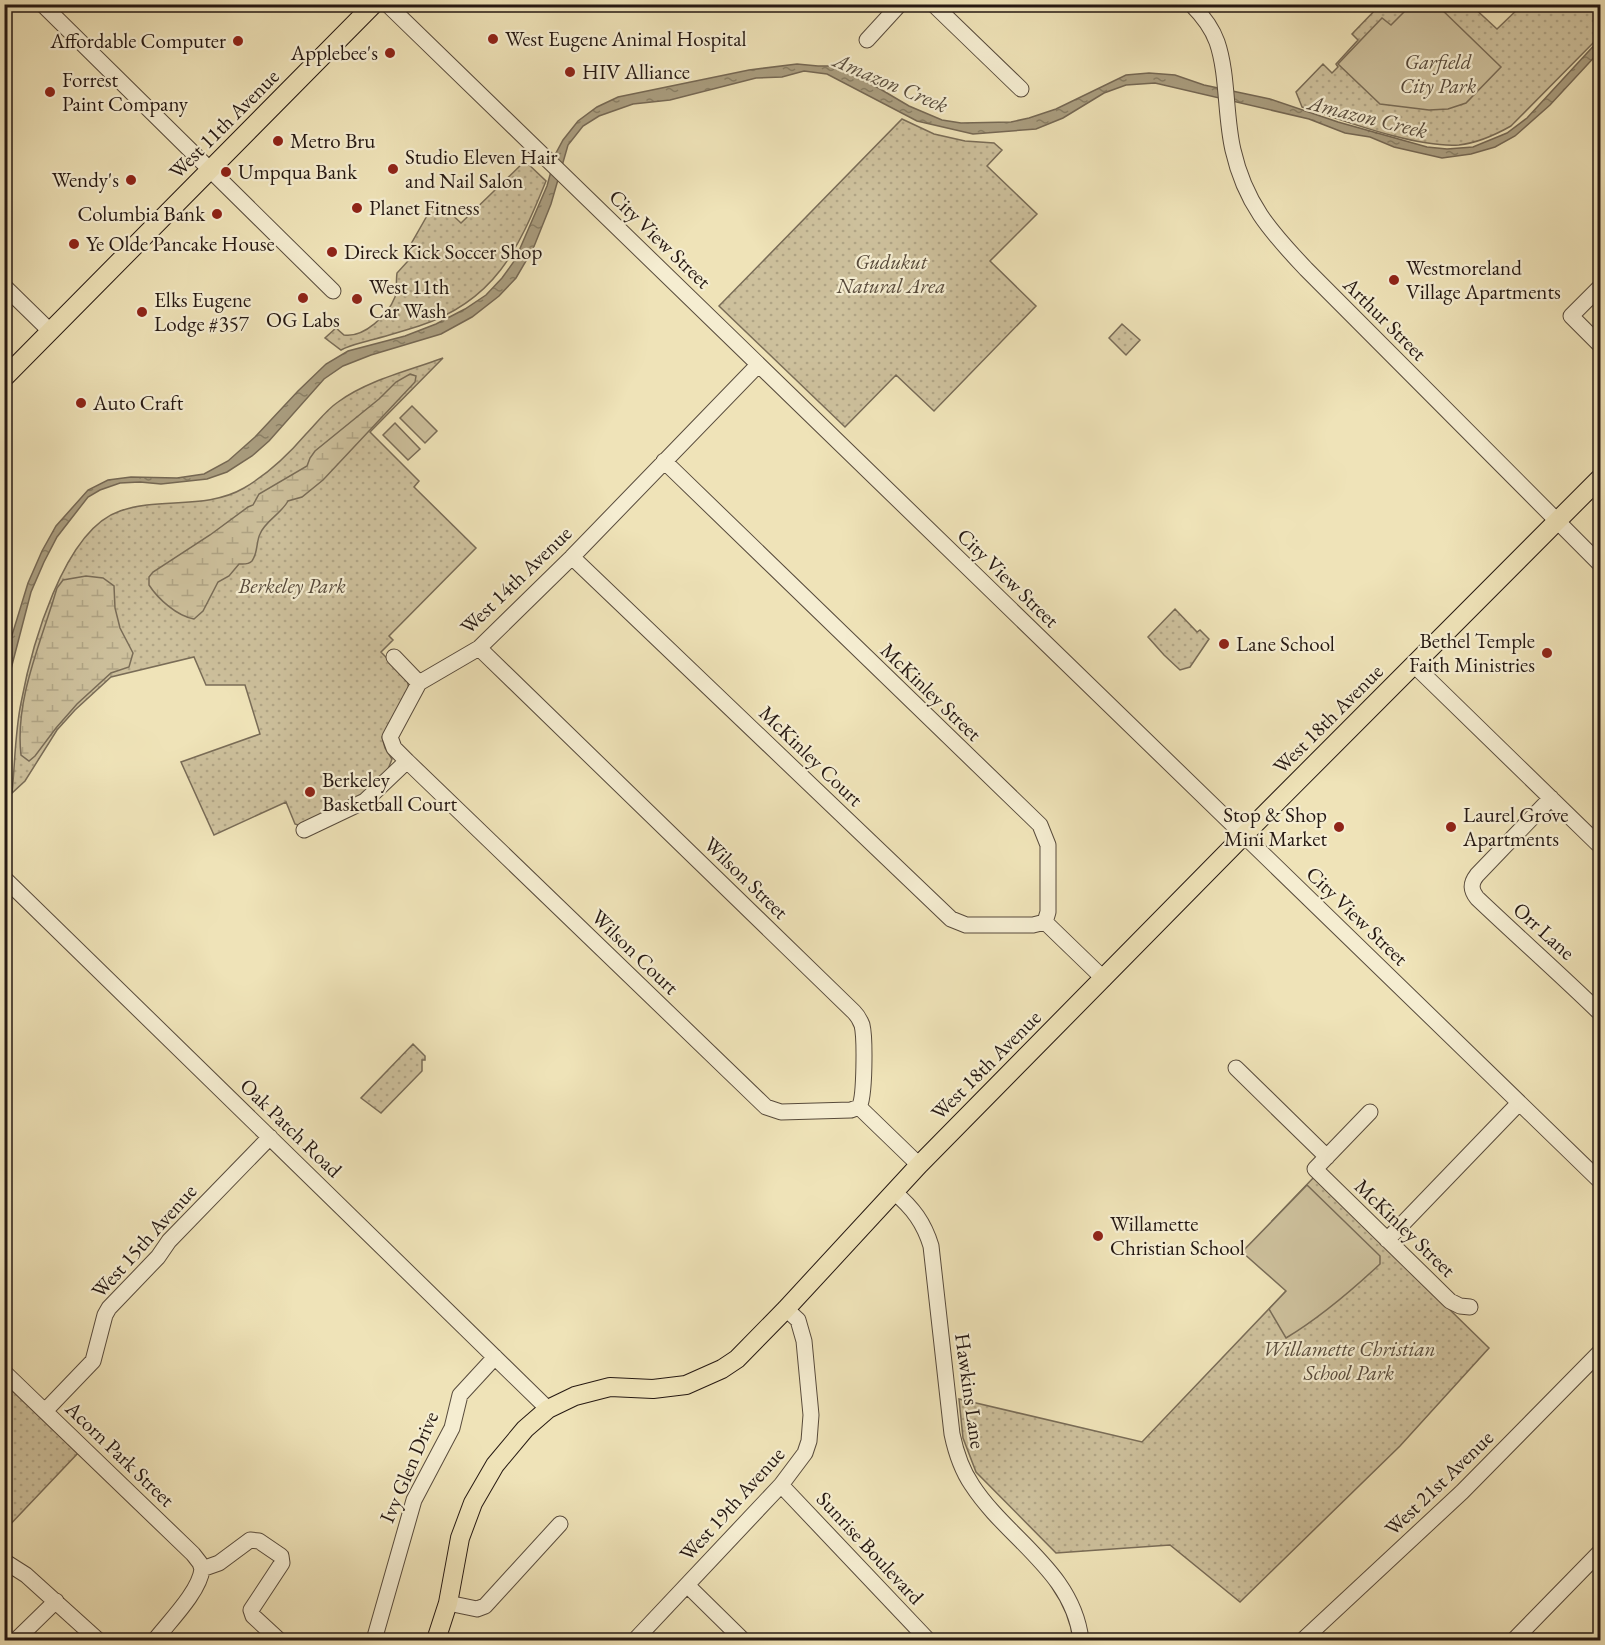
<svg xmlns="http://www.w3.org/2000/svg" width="1605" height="1645" font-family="'EB Garamond',serif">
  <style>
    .grass { fill: url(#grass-dots); stroke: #796c57; stroke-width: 1.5 }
    .wetland { fill: url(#wetland-marsh); stroke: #796c57; stroke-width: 1.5 }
    .garden { fill: #cdc09c; stroke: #796c57; stroke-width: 1.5 }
    .water { fill: url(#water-ripples); stroke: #756854; stroke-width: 1.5 }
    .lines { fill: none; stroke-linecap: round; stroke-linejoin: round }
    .minor-casing { stroke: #584b3c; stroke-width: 17 }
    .major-casing { stroke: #251812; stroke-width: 20 }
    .minor { stroke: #f5edd1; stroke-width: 15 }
    .major { stroke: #efe3b8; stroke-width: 18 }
    .poi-dot { fill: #8f2418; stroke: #f5edd1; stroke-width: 2 }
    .labels { text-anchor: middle; stroke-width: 4.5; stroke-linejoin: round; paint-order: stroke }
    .poi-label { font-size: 21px; fill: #251812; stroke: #f5edd1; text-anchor: start }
    .park-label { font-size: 21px; font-style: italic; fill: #574a3b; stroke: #f5edd1 }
    .street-label { font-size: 21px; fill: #251812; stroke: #f5edd1 }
    .water-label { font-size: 22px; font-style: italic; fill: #5a4e3e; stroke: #f5edd1 }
  </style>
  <defs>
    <pattern id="grass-dots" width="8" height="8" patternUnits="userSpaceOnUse" patternTransform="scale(1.5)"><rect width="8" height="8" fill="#cdc09c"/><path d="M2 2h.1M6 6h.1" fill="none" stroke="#b0a485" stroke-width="1.8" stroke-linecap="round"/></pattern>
    <pattern id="wetland-marsh" width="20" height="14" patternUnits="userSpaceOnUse" patternTransform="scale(1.5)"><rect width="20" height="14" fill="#cdc09c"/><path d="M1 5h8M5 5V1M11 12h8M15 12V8" fill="none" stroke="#b0a485"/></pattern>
    <pattern id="water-ripples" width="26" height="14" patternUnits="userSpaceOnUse" patternTransform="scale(1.5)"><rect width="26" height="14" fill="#aa9e80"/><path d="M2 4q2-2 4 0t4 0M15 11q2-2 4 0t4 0" fill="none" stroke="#8a8067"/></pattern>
  </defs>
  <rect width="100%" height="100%" fill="#efe3b8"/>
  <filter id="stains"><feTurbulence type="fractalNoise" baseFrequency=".00333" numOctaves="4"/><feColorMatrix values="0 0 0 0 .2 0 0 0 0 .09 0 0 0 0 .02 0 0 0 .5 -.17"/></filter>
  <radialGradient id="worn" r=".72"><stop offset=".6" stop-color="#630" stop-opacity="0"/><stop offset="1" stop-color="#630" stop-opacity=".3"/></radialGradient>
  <path class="grass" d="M 1380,5 L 1471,5 L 1497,29 L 1522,5 L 1600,5 L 1600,36 L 1511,126 C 1495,135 1478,143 1459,145 C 1416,148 1345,121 1302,107 L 1296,92 L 1323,64 L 1332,73 L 1338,67 L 1336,64 L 1358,40 L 1352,34 Z
    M 902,119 L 934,134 L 965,141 L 994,143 L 1002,150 L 987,166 L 1037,214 L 990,261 L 1036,306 L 934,411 L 896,375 L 845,427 L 719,306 Z
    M 525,161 L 546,181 C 518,250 495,301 419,326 C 403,331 387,336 371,340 C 361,343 350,345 341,350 L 325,338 L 336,328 L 344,335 C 364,338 388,315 395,297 C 397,290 396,280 397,273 L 408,261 L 403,258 L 432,207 L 439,212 L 444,207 L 461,223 Z
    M 1122,324 L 1140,340 L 1126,355 L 1109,338 Z
    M 443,358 L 370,432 L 419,481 L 414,487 L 476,548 L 389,636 L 393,640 L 381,652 L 407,679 L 409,689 L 382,737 L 385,748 L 392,759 L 387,772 L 358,800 L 300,826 L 295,824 L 286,802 L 214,835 L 181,762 L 260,734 L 245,685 L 206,685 L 194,657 L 111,677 L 75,710 L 57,730 L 25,781 L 12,793 C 15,764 15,732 21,703 C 31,649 63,530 120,511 C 160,497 206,510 244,488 C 268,474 288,455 306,434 C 316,424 326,410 338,402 C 368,380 408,371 443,358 Z
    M 1175,609 L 1197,632 L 1200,630 L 1209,639 L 1190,667 L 1180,670 L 1164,655 L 1148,637 Z
    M 413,1044 L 425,1056 L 425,1060 L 422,1060 L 422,1071 L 381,1113 L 361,1098 Z
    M 1314,1177 L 1489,1348 L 1400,1446 L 1240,1602 L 1170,1545 L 1056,1553 L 976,1472 L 963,1438 L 959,1399 L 1142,1442 L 1286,1291 L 1272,1221 Z
    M 4,1380 L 79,1452 L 5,1530 L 4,1530 Z"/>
  <path class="wetland" d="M 410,374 L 416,376 L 415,382 L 323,480 L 302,497 L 288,501 C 281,514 265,521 260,534 C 256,542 258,553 252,561 C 248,565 244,564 239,564 L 229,576 L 218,582 L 203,611 L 194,619 C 177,616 158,599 149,585 L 149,577 L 153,572 L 210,535 L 248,507 L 253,505 L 259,494 L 307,466 L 310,458 L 315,451 L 379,399 L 396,382 Z
    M 86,576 L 103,578 L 114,586 L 115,608 L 120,628 L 133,653 L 129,667 L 111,673 L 77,704 L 56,728 L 35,756 L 29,761 L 21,755 C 15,703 38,649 53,601 L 57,588 L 63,580 Z"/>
  <path class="garden" d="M 1437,5 L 1501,67 L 1466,103 L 1448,109 L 1429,110 L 1380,104 L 1338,64 L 1382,18 L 1391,25 L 1411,5 Z
    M 412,406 L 437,431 L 425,443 L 400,418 Z
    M 395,423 L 420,449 L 408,460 L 383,435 Z
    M 1307,1185 L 1380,1256 L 1380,1264 C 1350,1292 1321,1317 1286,1338 L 1269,1309 L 1286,1291 L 1242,1252 Z"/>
  <path class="water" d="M 1600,39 L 1600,51 L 1550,105 L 1515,136 L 1495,147 L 1471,154 L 1442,158 L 1394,147 L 1370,137 L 1345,133 L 1309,119 L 1155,83 L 1126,85 L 1104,93 L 1063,118 L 1036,129 L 973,134 L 917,121 L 827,74 L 804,71 L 782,77 L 756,78 L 670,100 L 633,104 L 599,116 L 583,126 L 568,145 L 551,204 L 533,249 L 516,278 L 499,296 L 472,317 L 441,334 L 371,355 L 343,366 L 324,379 L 269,441 L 252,456 L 227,472 L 207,479 L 161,484 L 140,482 L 120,483 L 100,490 L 88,497 L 57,537 L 44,562 L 31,592 L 5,692 L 5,658 L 28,583 L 42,551 L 56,526 L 88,490 L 108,480 L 131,477 L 177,478 L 204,474 L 228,461 L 255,437 L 298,391 L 326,364 L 348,351 L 405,336 L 436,324 L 465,309 L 486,295 L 502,278 L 515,260 L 547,186 L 556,153 L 563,140 L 578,121 L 597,107 L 618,97 L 749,70 L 797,64 L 818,66 L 834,66 L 848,70 L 909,106 L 942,120 L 961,123 L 1011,122 L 1029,118 L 1056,109 L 1126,75 L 1149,73 L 1175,75 L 1204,85 L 1270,99 L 1338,122 L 1427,147 L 1447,149 L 1473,147 L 1507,133 L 1527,118 Z"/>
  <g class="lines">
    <defs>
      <path id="minor" d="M 42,4 L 333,291
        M 387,4 L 1600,1181
        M 933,4 L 1021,89
        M 1191,4 C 1201,14 1212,28 1217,42 C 1228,74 1225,116 1233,150 C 1245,203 1270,231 1306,269 L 1600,564
        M 867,40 L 900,4
        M 4,286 L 50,331
        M 1600,287 L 1571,316 L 1600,345
        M 664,461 L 1040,825 L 1048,845 L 1048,912 L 1045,922 L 1104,979
        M 572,557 L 951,919 L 966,925 L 1033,925 L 1045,922
        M 479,648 L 854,1012 C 858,1016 860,1020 862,1025 C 865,1037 865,1098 859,1107 L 919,1165
        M 394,657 L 419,683
        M 1414,665 L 1600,846
        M 407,761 L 766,1107 L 781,1112 L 851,1110 L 859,1107
        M 1551,798 L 1477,875 C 1470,884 1471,890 1477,898 C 1518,937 1560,974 1600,1013
        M 304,830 L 365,801 L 407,761 L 394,748 L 390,737 L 419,683 L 479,648 L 572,557 L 758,365
        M 4,878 L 548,1409
        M 1236,1068 L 1327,1157
        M 1370,1112 L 1315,1169 L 1450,1301 L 1460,1306 L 1470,1307
        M 894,1192 C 913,1208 924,1223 931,1246 L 952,1434 C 956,1453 961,1469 972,1485 C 1007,1539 1073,1571 1081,1640
        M 1387,1240 L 1519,1103
        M 4,1372 L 193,1554 L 200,1563 L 202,1569
        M 45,1411 L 93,1361 L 105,1315 L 109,1308 L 158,1257 L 169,1241 L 270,1137
        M 781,1485 L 928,1640
        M 4,1561 L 26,1575 L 98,1640
        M 202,1569 L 219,1563 L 250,1540 L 259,1541 L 281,1556 L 282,1563 L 251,1610 L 253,1616 L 279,1640
        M 687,1585 L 743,1640
        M 448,1603 L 477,1609 L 485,1606 L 560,1524
        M 16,1640 L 56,1601
        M 155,1640 C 169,1622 200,1591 202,1569
        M 374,1640 L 414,1500 L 452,1428 L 460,1395 L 495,1357
        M 635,1640 L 781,1485 L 805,1453 L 809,1441 L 811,1415 L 804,1341 L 798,1320 L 786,1309
        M 1303,1640 L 1462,1492 L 1600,1352
        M 1514,1640 L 1600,1552"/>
      <path id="major" d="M 4,378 L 374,4
        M 436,1640 L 448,1603 L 460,1538 L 473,1503 L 495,1465 L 525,1429 L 548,1409 L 575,1396 L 610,1387 L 653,1389 L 686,1385 L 722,1369 L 737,1359 L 786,1309 L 919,1165 L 1253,826 L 1600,478"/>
    </defs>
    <use href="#minor" class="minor-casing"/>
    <use href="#major" class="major-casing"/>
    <use href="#minor" class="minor"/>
    <use href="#major" class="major"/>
  </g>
  <g class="poi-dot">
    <circle cx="493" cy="39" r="6"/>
    <circle cx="238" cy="41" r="6"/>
    <circle cx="390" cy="53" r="6"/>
    <circle cx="570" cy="72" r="6"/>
    <circle cx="50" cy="92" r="6"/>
    <circle cx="278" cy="141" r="6"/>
    <circle cx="393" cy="169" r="6"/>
    <circle cx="226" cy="172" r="6"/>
    <circle cx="131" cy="180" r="6"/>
    <circle cx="357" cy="208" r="6"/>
    <circle cx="217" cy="214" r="6"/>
    <circle cx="74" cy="244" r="6"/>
    <circle cx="332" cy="252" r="6"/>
    <circle cx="1394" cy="280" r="6"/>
    <circle cx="303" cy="298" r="6"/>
    <circle cx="357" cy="299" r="6"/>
    <circle cx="142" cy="312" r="6"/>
    <circle cx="81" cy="403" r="6"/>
    <circle cx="1224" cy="644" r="6"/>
    <circle cx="1547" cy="653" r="6"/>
    <circle cx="310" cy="792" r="6"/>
    <circle cx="1339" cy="827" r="6"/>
    <circle cx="1451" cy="827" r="6"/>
    <circle cx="1098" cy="1236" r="6"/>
  </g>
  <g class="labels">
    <g class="poi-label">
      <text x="505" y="46">West Eugene Animal Hospital</text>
      <text x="226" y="48" text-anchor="end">Affordable Computer</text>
      <text x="378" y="60" text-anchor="end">Applebee's</text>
      <text x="582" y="79">HIV Alliance</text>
      <text x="62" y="87">Forrest<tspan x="62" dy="24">Paint Company</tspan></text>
      <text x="290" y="148">Metro Bru</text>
      <text x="405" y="164">Studio Eleven Hair<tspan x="405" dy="24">and Nail Salon</tspan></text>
      <text x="238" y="179">Umpqua Bank</text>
      <text x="119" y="187" text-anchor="end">Wendy's</text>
      <text x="369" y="215">Planet Fitness</text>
      <text x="205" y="221" text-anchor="end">Columbia Bank</text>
      <text x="86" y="251">Ye Olde Pancake House</text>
      <text x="344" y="259">Direck Kick Soccer Shop</text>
      <text x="1406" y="275">Westmoreland<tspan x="1406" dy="24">Village Apartments</tspan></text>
      <text x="369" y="294">West 11th<tspan x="369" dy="24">Car Wash</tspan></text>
      <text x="154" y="307">Elks Eugene<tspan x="154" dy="24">Lodge #357</tspan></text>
      <text x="303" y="327" text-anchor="middle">OG Labs</text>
      <text x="93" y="410">Auto Craft</text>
      <text x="1535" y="648" text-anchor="end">Bethel Temple<tspan x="1535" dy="24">Faith Ministries</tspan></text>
      <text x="1236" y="651">Lane School</text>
      <text x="322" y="787">Berkeley<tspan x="322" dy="24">Basketball Court</tspan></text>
      <text x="1327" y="822" text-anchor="end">Stop &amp; Shop<tspan x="1327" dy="24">Mini Market</tspan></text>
      <text x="1463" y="822">Laurel Grove<tspan x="1463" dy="24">Apartments</tspan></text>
      <text x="1110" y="1231">Willamette<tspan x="1110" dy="24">Christian School</tspan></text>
    </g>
    <g class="park-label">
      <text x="1438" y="69">Garfield<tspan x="1438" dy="24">City Park</tspan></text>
      <text x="891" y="269">Gudukut<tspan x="891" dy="24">Natural Area</tspan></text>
      <text x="292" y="593">Berkeley Park</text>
      <text x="1349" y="1356">Willamette Christian<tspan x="1349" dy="24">School Park</tspan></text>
    </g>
    <g class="street-label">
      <text transform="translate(224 124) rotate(-45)" y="7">West 11th Avenue</text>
      <text transform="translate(660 239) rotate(44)" y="7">City View Street</text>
      <text transform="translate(1385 319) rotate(45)" y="7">Arthur Street</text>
      <text transform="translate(1008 578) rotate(44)" y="7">City View Street</text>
      <text transform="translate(516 580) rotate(-44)" y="7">West 14th Avenue</text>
      <text transform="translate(931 692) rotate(44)" y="7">McKinley Street</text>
      <text transform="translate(1328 719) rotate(-45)" y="7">West 18th Avenue</text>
      <text transform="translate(811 756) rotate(44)" y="7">McKinley Court</text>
      <text transform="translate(746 878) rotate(44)" y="7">Wilson Street</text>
      <text transform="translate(1357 916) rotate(44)" y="7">City View Street</text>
      <text transform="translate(1544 931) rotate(42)" y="7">Orr Lane</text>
      <text transform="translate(635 952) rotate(44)" y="7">Wilson Court</text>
      <text transform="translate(986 1065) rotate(-45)" y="7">West 18th Avenue</text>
      <text transform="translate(291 1128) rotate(44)" y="7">Oak Patch Road</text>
      <text transform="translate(1405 1228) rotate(44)" y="7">McKinley Street</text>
      <text transform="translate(144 1241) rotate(-48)" y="7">West 15th Avenue</text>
      <text transform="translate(970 1391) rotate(82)" y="7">Hawkins Lane</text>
      <text transform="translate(120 1454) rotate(44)" y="7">Acorn Park Street</text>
      <text transform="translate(409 1467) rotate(-67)" y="7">Ivy Glen Drive</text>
      <text transform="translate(1439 1483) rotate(-44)" y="7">West 21st Avenue</text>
      <text transform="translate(732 1504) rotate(-48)" y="7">West 19th Avenue</text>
      <text transform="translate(870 1548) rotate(47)" y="7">Sunrise Boulevard</text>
    </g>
    <g class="water-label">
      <text transform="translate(891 82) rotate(23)" y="8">Amazon Creek</text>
      <text transform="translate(1368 116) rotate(14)" y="8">Amazon Creek</text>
    </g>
  </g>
  <rect width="1605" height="1645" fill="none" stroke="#efe3b8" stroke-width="24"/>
  <rect x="6" y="6" width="1593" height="1633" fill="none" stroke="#251812" stroke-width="3"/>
  <rect x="12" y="12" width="1581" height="1621" fill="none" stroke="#251812" stroke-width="1.5"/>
  <rect width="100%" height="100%" filter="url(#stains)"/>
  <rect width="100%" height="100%" fill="url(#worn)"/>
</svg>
